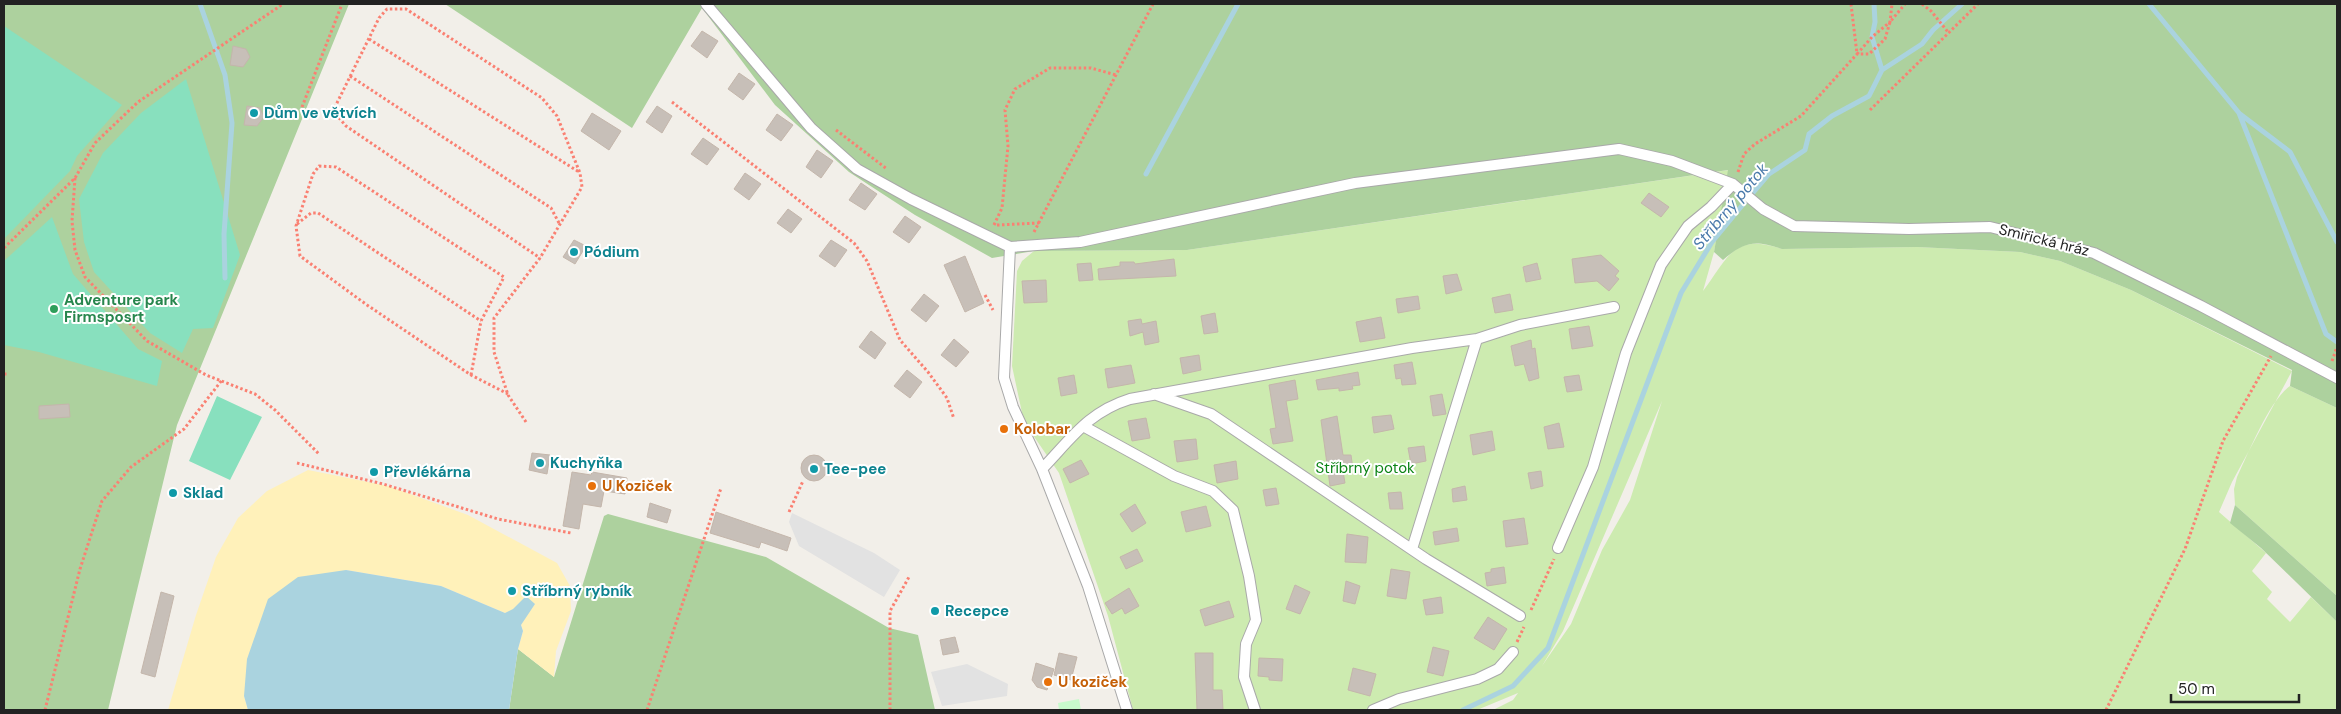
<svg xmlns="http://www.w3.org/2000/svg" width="2341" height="714" font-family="'DM Sans',sans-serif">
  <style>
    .grass { fill: #cdebb0; fill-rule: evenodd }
    .forest { fill: #add19e }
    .sand { fill: #fff1ba }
    .park { fill: #c8facc }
    .pitch { fill: #88e0be }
    .parking { fill: #e2e2e2 }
    .water { fill: #aad3df }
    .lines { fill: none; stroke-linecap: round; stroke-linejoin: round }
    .stream { stroke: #aad3df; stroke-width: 5 }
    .building { fill: #c7bfb8; stroke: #c4b6ab }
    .service-casing { stroke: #a9a9a9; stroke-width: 12 }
    .path { stroke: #fa8072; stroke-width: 3; stroke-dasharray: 2.5 2.5; stroke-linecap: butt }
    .service { stroke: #fff; stroke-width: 10 }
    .culture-dot { fill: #0f9aa8; stroke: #fff; stroke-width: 2 }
    .leisure-dot { fill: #2e9e5b; stroke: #fff; stroke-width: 2 }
    .food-dot { fill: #e8710a; stroke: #fff; stroke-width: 2 }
    .labels { text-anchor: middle; stroke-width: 4; stroke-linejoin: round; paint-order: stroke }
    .culture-label { font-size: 15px; font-weight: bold; fill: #0d838f; stroke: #fff; text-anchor: start }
    .street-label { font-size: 15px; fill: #222; stroke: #fff }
    .leisure-label { font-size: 15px; font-weight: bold; fill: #27864d; stroke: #fff; text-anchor: start }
    .food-label { font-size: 15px; font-weight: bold; fill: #c56008; stroke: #fff; text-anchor: start }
    .park-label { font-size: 15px; fill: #0c8416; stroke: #fff }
    .water-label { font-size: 16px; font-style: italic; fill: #4a7aab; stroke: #fff }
  </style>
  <rect width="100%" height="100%" fill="#f2efe9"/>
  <path class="grass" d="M 1729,170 L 1714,252 L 1703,291 C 1728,258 1733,232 1782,249 L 1917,247 L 2020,252 L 2060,261 L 2131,290 L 2292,371 L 2232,482 L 2219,512 L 2266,553 L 2252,571 L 2272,592 L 2267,599 L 2290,622 L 2311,597 L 2337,622 L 2337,710 L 1493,710 L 1513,700 L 1518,693 L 1477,710 L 1133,710 L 1108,616 L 1059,473 L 1024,422 L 1012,366 L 1017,271 L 1022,261 L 1034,251 L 1187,250 ZM 1662,401 L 1630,500 L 1602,550 L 1571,624 L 1542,666 L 1563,631 Z
    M 2290,386 L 2337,408 L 2337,596 L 2235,505 L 2234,489 L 2237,477 C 2249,452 2269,401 2290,386 Z"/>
  <path class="forest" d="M 4,4 L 349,4 L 177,425 L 108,710 L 4,710 Z
    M 445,4 L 2337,4 L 2337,408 L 2290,386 L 2292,370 L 2131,290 L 2060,261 L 2020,252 L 1917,247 L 1782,249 C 1755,240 1745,241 1723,260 L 1714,252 L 1728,170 L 1187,250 L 1034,251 L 992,258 L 915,215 L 849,172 L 775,105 L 702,8 L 632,128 Z
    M 2235,505 L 2337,596 L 2337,622 L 2261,548 L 2230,523 Z
    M 608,514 L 766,557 L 889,628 L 918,635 L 935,710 L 509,710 L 518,649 L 554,677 L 604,516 Z"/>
  <path class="sand" d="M 308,470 L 388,486 L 468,515 L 557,563 L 570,586 L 571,611 L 556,651 L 554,677 L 518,649 L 523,631 L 521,625 L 523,619 L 535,604 L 505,613 L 441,586 L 346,570 L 244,696 L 248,710 L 168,710 L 196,615 L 216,557 L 238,518 L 267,491 Z"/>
  <path class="park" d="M 1079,699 L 1081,710 L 1059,710 L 1058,703 Z"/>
  <path class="pitch" d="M 4,26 L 122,105 L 77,156 L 70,171 L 4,239 Z
    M 186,79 L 240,255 L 213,328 L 193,329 L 182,353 L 150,333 L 94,272 L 84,242 L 79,199 L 103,153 L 141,113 Z
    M 52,217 L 73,274 L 138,349 L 162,361 L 157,386 L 39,352 L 4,345 L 4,261 Z
    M 217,396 L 262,417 L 230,480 L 189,461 Z"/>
  <path class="parking" d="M 792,513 L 874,553 L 900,570 L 884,597 L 799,546 L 789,522 Z
    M 967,664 L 1008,684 L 1007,696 L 942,706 L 931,672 Z"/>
  <path class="water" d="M 346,570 L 441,586 L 505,613 L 513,609 L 526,596 L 535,604 L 521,625 L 523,631 L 518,649 L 509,710 L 248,710 L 244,696 L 247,659 L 268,599 L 298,577 Z"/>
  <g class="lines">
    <path class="stream" d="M 200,4 L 225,75 L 232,123 L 224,234 L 225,278
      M 1874,4 L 1875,22 L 1872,37 L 1882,70
      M 2149,4 L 2239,113 L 2326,334 L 2337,342
      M 2240,114 L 2290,152 L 2337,242
      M 1146,174 L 1238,4
      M 1463,710 L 1513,686 L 1548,648 L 1681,293 L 1712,242 L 1740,208 L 1769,174 L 1805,150 L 1809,134 L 1832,116 L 1869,96 L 1882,70 L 1922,44 L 1933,30 L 1962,4"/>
  </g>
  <path class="building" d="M 702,31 L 718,41 L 707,58 L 691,46 Z
    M 233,46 L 246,49 L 250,57 L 243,67 L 230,65 Z
    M 739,73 L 755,84 L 743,100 L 728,89 Z
    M 247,106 L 260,108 L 264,117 L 257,126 L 244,125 Z
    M 657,106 L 672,116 L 662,133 L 646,122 Z
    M 592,113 L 621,131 L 609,150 L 581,131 Z
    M 777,114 L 793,125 L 781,141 L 766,130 Z
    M 703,138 L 719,149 L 707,165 L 691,154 Z
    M 817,150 L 833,161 L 821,178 L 806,167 Z
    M 745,173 L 761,184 L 749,200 L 734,189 Z
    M 861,183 L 877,194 L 865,210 L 849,200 Z
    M 1649,193 L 1669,207 L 1661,217 L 1641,203 Z
    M 788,209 L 802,219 L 791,233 L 777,223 Z
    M 905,216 L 921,227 L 909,243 L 893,232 Z
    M 574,240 L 586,246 L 575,264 L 563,257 Z
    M 831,240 L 847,250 L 835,267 L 819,256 Z
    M 1601,255 L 1619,271 L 1615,276 L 1619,279 L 1609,291 L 1597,281 L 1575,283 L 1572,259 Z
    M 965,256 L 984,303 L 965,312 L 944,265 Z
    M 1174,259 L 1176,276 L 1099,280 L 1098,269 L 1120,266 L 1120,262 L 1134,262 L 1135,264 Z
    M 1091,263 L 1093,280 L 1079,281 L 1077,264 Z
    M 1537,263 L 1541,279 L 1526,282 L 1523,267 Z
    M 1457,274 L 1462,290 L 1446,294 L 1443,276 Z
    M 1046,280 L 1047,302 L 1024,303 L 1022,281 Z
    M 924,294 L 939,306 L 926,322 L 911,310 Z
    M 1510,294 L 1513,310 L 1495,313 L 1492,298 Z
    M 1418,296 L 1420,309 L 1398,313 L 1396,299 Z
    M 1215,313 L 1218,332 L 1204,334 L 1201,316 Z
    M 1381,317 L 1385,338 L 1360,342 L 1356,322 Z
    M 1141,319 L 1142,324 L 1156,321 L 1159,342 L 1145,345 L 1143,332 L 1130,336 L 1128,321 Z
    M 1589,326 L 1593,346 L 1572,349 L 1569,329 Z
    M 871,331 L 886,343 L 875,359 L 859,347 Z
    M 954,339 L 969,352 L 956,367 L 941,355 Z
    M 1531,340 L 1532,349 L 1535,348 L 1539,378 L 1529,381 L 1524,364 L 1515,366 L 1511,346 Z
    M 1199,355 L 1201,370 L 1183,374 L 1180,358 Z
    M 1412,362 L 1416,384 L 1402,385 L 1401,378 L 1396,379 L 1394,365 Z
    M 1131,365 L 1135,383 L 1108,388 L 1105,369 Z
    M 907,370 L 922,382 L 910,398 L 894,386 Z
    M 1358,372 L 1360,385 L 1352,386 L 1353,389 L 1339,391 L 1339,388 L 1318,390 L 1316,380 Z
    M 1074,375 L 1077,393 L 1061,396 L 1058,378 Z
    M 1579,375 L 1582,390 L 1567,392 L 1564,377 Z
    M 1295,380 L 1298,399 L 1286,401 L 1293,441 L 1273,444 L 1270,429 L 1276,428 L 1269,385 Z
    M 1442,394 L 1446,414 L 1433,416 L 1430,396 Z
    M 69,404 L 70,417 L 39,419 L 39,406 Z
    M 1391,415 L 1394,429 L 1374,433 L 1372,417 Z
    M 1337,416 L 1343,455 L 1351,455 L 1353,469 L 1343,471 L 1345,483 L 1330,486 L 1321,420 Z
    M 1146,418 L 1150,438 L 1132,441 L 1128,421 Z
    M 1559,423 L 1564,447 L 1548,449 L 1544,427 Z
    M 1492,431 L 1495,450 L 1473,455 L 1470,435 Z
    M 1196,439 L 1198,459 L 1177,462 L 1174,441 Z
    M 1424,446 L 1426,461 L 1411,464 L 1408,448 Z
    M 532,453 L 550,455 L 547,474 L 529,470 Z
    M801 468a13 13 0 1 1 26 0a13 13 0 1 1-26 0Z
    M 1081,460 L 1089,474 L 1070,483 L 1063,469 Z
    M 1236,461 L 1238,479 L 1217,483 L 1214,465 Z
    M 1541,471 L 1543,486 L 1531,489 L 1528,473 Z
    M 572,472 L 591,475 L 592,472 L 627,478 L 625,494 L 604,491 L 601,507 L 583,504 L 579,529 L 563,526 Z
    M 1465,486 L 1467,500 L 1453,502 L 1452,489 Z
    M 1276,488 L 1279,504 L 1266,506 L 1263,490 Z
    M 1401,492 L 1403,509 L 1390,509 L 1388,493 Z
    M 650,503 L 671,510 L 667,523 L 647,517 Z
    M 1135,504 L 1146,523 L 1132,532 L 1120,514 Z
    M 1206,506 L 1211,526 L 1186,532 L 1181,512 Z
    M 716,512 L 791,538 L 787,551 L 761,542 L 759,548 L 710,533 Z
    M 1524,518 L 1528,544 L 1506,547 L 1503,521 Z
    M 1457,528 L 1459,541 L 1435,545 L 1433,532 Z
    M 1347,534 L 1368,537 L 1366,563 L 1345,562 Z
    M 1137,549 L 1143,561 L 1126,569 L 1120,557 Z
    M 1504,567 L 1506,583 L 1487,586 L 1485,573 L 1491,572 L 1491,569 Z
    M 1391,569 L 1410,572 L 1406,599 L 1387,596 Z
    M 1346,581 L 1360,586 L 1355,604 L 1343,601 Z
    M 1295,585 L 1310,592 L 1300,614 L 1286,609 Z
    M 1129,588 L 1139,606 L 1125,614 L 1122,608 L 1112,614 L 1105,603 Z
    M 161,592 L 174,596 L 155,677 L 141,673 Z
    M 1441,597 L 1443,613 L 1426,615 L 1423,600 Z
    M 1229,601 L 1234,617 L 1205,626 L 1200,610 Z
    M 1488,617 L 1507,629 L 1494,650 L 1474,638 Z
    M 955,637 L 959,652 L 943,655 L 940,640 Z
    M 1433,647 L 1449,651 L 1443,676 L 1427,672 Z
    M 1059,653 L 1077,657 L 1071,680 L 1054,675 Z
    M 1195,653 L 1213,653 L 1213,690 L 1222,690 L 1223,710 L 1197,710 Z
    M 1259,658 L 1283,659 L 1282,681 L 1269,680 L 1269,677 L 1258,676 Z
    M 1036,663 L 1054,669 L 1047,690 L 1037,687 L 1032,680 Z
    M 1353,668 L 1376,674 L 1370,696 L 1348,690 Z"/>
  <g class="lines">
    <defs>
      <path id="service" d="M 706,4 L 811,128 L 857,169 L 911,199 L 1010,247 L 1080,242 L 1355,183 L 1619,149 L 1672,161 L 1733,184 L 1763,209 L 1794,226 L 1909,229 L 1990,227 L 2094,253 L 2201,306 L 2337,378
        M 1010,247 L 1004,378 L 1013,407 L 1042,469 L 1088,586 L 1127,710
        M 1154,394 L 1211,414 L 1426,559 L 1520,616
        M 1083,426 L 1174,476 L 1213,491 L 1233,510 L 1249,576 L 1256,620 L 1246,644 L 1244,677 L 1255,710
        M 1042,469 C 1071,439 1088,412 1130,399 L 1412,348 L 1477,339 L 1520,325 L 1614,307
        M 1558,548 L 1593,467 L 1626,353 L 1661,265 L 1688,226 L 1711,207 L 1733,184
        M 1412,549 L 1477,339
        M 1373,710 L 1399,699 L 1477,679 L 1498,669 L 1513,652"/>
    </defs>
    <use href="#service" class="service-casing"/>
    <path class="path" d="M 1851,4 L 1857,54
      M 1922,4 L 1931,11 L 1948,32
      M 369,39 L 579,172
      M 1857,54 L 1872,37 L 1890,22 L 1892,4
      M 350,76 L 551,208 L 559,223
      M 672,102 L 854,243 L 867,261 L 900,340 L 928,372 L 947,398 L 954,419
      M 302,107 L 342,4
      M 1870,110 L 1978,4
      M 836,130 L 887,169
      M 1738,172 L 1744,154 L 1755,144 L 1801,116 L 1857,54 L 1869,54 L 1885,39 L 1890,22 L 1905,4
      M 75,178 L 72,221 L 75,250 L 85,277 L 147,341 L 206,375 L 255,394 L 275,410 L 319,454
      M 297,224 L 311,213 L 318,213 L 481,321
      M 994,225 L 1002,208 L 1008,146 L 1005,110 L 1015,89 L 1050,68 L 1091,68 L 1116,75
      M 997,225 L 1039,223
      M 1034,232 L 1153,4
      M 4,248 L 75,178 L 95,143 L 138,102 L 283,4
      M 985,295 L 993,310
      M 2332,361 L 2337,347
      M 4,374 L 7,374
      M 471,375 L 481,321 L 504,277 L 336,167 L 319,166 L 313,174 L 296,226 L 300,256 L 367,305 L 471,375 L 508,394
      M 526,422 L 508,395 L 494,352 L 494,318 L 540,258 L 582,187 L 580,173 L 557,116 L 542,98 L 406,9 L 387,9 L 379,18 L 333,111 L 346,126 L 540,258
      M 297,463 L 383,484 L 498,519 L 571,533
      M 789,512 L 803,481
      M 1531,610 L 1554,559
      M 1517,642 L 1524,627
      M 45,710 L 80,569 L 102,501 L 131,467 L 184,429 L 222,380
      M 647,710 L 721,488
      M 890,710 L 890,611 L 909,577
      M 2106,710 L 2185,549 L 2223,441 L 2271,356"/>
    <use href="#service" class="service"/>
  </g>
  <g class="culture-dot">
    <circle cx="254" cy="113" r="5"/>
    <circle cx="574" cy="252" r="5"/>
    <circle cx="540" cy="463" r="5"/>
    <circle cx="814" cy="469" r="5"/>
    <circle cx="374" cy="472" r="5"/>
    <circle cx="173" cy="493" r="5"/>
    <circle cx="512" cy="591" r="5"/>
    <circle cx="935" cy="611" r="5"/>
  </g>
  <circle class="leisure-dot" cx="54" cy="309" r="5"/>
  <g class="food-dot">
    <circle cx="1004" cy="429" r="5"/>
    <circle cx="592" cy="486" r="5"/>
    <circle cx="1048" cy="682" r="5"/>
  </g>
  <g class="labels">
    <g class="culture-label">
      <text x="264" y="118">Dům ve větvích</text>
      <text x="584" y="257">Pódium</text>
      <text x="550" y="468">Kuchyňka</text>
      <text x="824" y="474">Tee-pee</text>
      <text x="384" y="477">Převlékárna</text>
      <text x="183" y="498">Sklad</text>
      <text x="522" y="596">Stříbrný rybník</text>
      <text x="945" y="616">Recepce</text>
    </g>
    <g class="street-label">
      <text transform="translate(2044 240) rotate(14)" y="5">Smiřická hráz</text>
    </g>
    <g class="leisure-label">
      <text x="64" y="305">Adventure park<tspan x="64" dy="17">Firmsposrt</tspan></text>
    </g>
    <g class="food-label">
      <text x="1014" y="434">Kolobar</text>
      <text x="602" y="491">U Koziček</text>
      <text x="1058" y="687">U koziček</text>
    </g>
    <g class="park-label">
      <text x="1365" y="473">Stříbrný potok</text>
    </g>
    <g class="water-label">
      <text transform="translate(1730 206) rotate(-50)" y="6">Stříbrný potok</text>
    </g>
  </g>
  <rect width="2341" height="714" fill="none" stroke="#222222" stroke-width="10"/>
  <path d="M2171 694v8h128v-8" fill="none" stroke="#222222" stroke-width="2.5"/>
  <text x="2178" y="694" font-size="15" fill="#222222" stroke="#ffffff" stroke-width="4" paint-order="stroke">50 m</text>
</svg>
